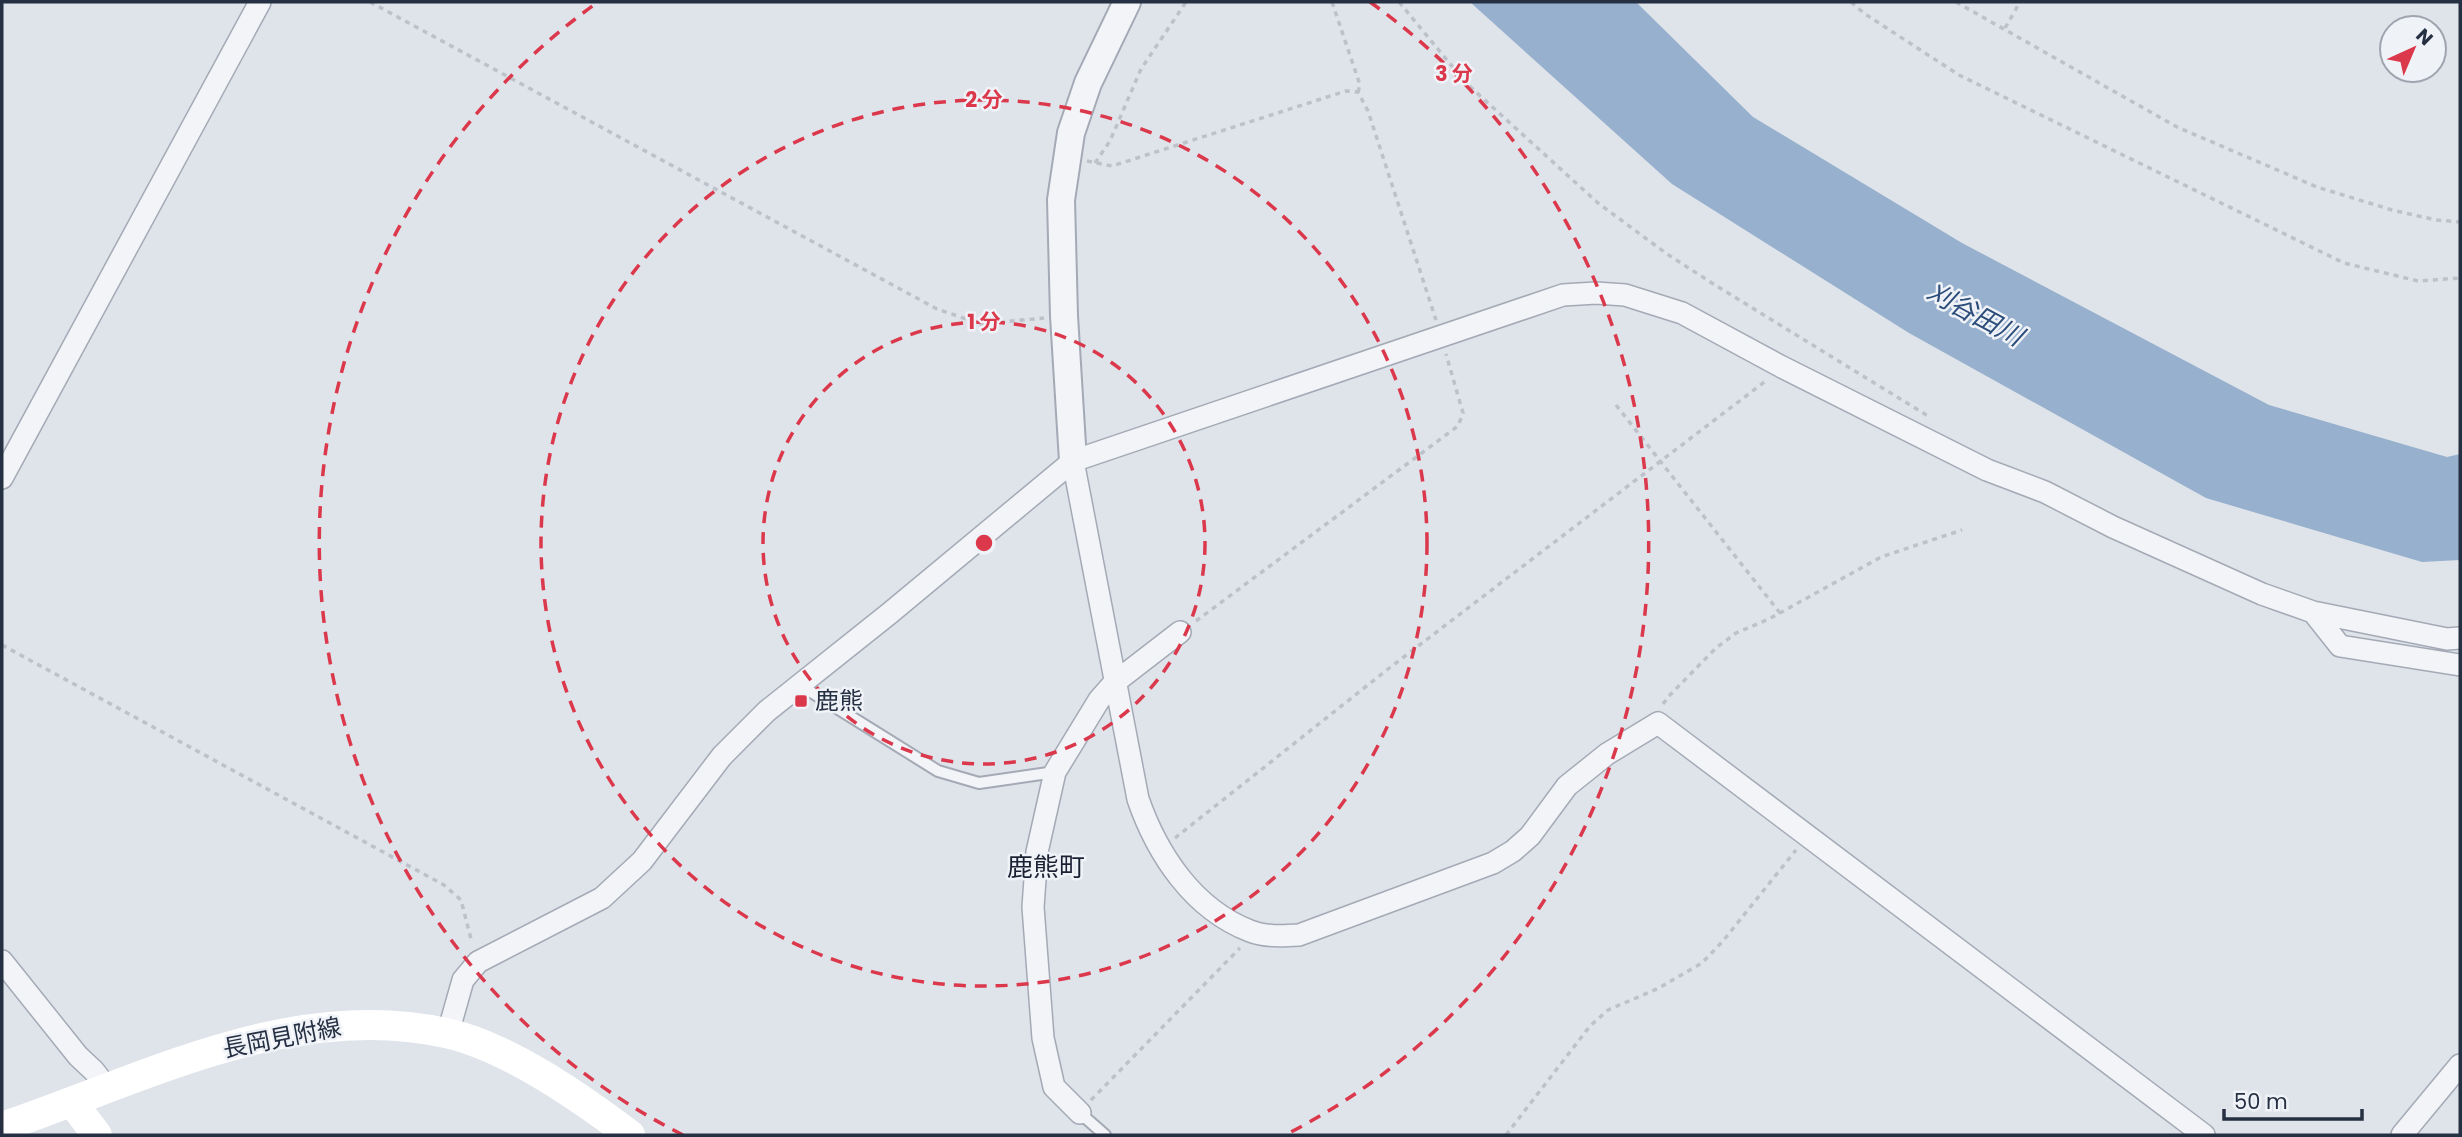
<svg xmlns="http://www.w3.org/2000/svg" width="2462" height="1137" font-family="Poppins,'Noto Sans JP',sans-serif">
  <style>
    .water { fill: #96b0cd }
    .lines { fill: none; stroke-linecap: round; stroke-linejoin: round }
    .service-casing { stroke: #a4aab5; stroke-width: 14 }
    .minor-casing { stroke: #a4aab5; stroke-width: 24 }
    .tertiary-casing { stroke: #a4aab5; stroke-width: 30 }
    .path { stroke: #bdc1c9; stroke-width: 3.5; stroke-dasharray: 5 5; stroke-linecap: butt }
    .service { stroke: #f2f4f8; stroke-width: 10 }
    .minor { stroke: #f2f4f8; stroke-width: 21 }
    .tertiary { stroke: #f2f4f8; stroke-width: 26 }
    .secondary { stroke: #fff; stroke-width: 30 }
    .ring { fill: none; stroke: #db384c; stroke-width: 3.5; stroke-dasharray: 12 9 }
    .poi-dot { fill: #db384c; stroke: #eff2f7; stroke-width: 2.5 }
    .labels { text-anchor: middle; stroke-width: 5; stroke-linejoin: round; paint-order: stroke }
    .poi-label { font-size: 24px; fill: #263043; stroke: #eff2f7; text-anchor: start }
    .street-label { font-size: 24px; fill: #263043; stroke: #eff2f7 }
    .water-label { font-size: 26px; font-style: italic; fill: #2c4d7a; stroke: #eff2f7 }
    .neighbourhood-label { font-size: 26px; fill: #192133; stroke: #eff2f7 }
    .centre { fill: #db384c; stroke: #eff2f7; stroke-width: 3.5 }
    .ring-label { font-size: 21px; text-anchor: middle; font-weight: bold; fill: #db384c; stroke: #eff2f7; stroke-width: 5; stroke-linejoin: round; paint-order: stroke }
  </style>
  <rect width="100%" height="100%" fill="#dfe3ea"/>
  <path class="water" d="M 1470,2 L 1636,2 L 1753,117 L 1962,243 L 2269,405 L 2447,457 L 2460,454 L 2460,560 L 2422,562 L 2206,498 L 1909,333 L 1672,184 Z"/>
  <g class="lines">
    <defs>
      <path id="service" d="M 800,685 L 938,771 L 979,783 L 1055,772
        M 1080,1113 L 1105,1135"/>
      <path id="minor" d="M 1073,461 L 1138,799 C 1157,854 1193,909 1250,931 C 1265,937 1283,936 1299,935 L 1493,863 L 1513,851 L 1530,836 L 1567,786 L 1607,754 L 1658,723 L 2204,1135
        M 2,478 L 260,2
        M 2313,612 L 2340,646 L 2460,665
        M 2,961 L 78,1056 L 94,1071 L 108,1089
        M 448,1033 L 463,980 L 478,962 L 602,898 L 642,861 L 722,756 L 767,711 L 890,613 L 1073,461 L 1563,295 L 1596,293 L 1625,295 L 1682,313 L 1782,367 L 1987,470 L 2045,492 L 2113,527 L 2262,594 L 2313,612 L 2447,639 L 2460,638
        M 1080,1113 L 1054,1087 L 1043,1038 L 1033,907 L 1037,852 L 1055,772 L 1099,700 L 1114,683 L 1180,632
        M 2402,1135 L 2460,1065"/>
      <path id="tertiary" d="M 1073,461 L 1064,316 L 1061,200 L 1071,133 L 1088,83 L 1127,2"/>
    </defs>
    <use href="#service" class="service-casing"/>
    <use href="#minor" class="minor-casing"/>
    <use href="#tertiary" class="tertiary-casing"/>
    <path class="path" d="M 370,2 L 937,309 L 981,324 L 1044,318
      M 1332,2 L 1360,85 L 1358,92
      M 1399,2 L 1466,83 L 1598,203 L 1667,254 L 1715,285 L 1928,416
      M 1851,2 L 1865,14 L 1959,75 L 2344,263 L 2418,281 L 2460,278
      M 1956,2 L 2177,127 L 2317,187 L 2392,210 L 2436,220 L 2460,222
      M 2005,28 L 2020,2
      M 1087,161 L 1112,166 L 1346,91 L 1358,92 L 1368,111 L 1436,320
      M 1095,163 L 1110,141 L 1141,69 L 1186,2
      M 1616,405 L 1780,613
      M 1196,621 L 1458,426 L 1463,413 L 1446,354
      M 2,645 L 444,885 L 461,900 L 472,943
      M 1663,704 L 1669,696 L 1716,648 L 1736,633 L 1769,619 L 1881,557 L 1962,530
      M 1175,838 L 1388,669 L 1767,380
      M 1091,1100 L 1240,948
      M 1506,1135 L 1590,1026 L 1608,1010 L 1659,988 L 1702,963 L 1723,941 L 1796,850"/>
    <use href="#service" class="service"/>
    <use href="#minor" class="minor"/>
    <use href="#tertiary" class="tertiary"/>
    <path class="secondary" d="M 72,1102 L 97,1135
      M 2,1127 C 144,1079 291,999 446,1033 C 507,1046 581,1098 630,1135"/>
  </g>
  <g class="ring">
    <circle cx="984" cy="543" r="221"/>
    <circle cx="984" cy="543" r="443"/>
    <path d="M683 1135A664 664 0 0 1 598 2M1370 2A664 664 0 0 1 1285 1135"/>
  </g>
  <rect class="poi-dot" x="794" y="694" width="14" height="14" rx="3.5"/>
  <g class="labels">
    <g class="poi-label">
      <text x="815" y="709">鹿熊</text>
    </g>
    <g class="street-label">
      <text transform="translate(282 1038) rotate(-11)" y="8">長岡見附線</text>
    </g>
    <g class="water-label">
      <text transform="translate(1975 314) rotate(28)" y="9">刈谷田川</text>
    </g>
    <g class="neighbourhood-label">
      <text x="1046" y="876">鹿熊町</text>
    </g>
  </g>
  <circle cx="984" cy="543" r="10" class="centre"/>
  <g class="ring-label">
    <text x="1454" y="81">3 分</text>
    <text x="984" y="107">2 分</text>
    <text x="984" y="329">1 分</text>
  </g>
  <rect width="2462" height="1137" fill="none" stroke="#263043" stroke-width="7"/>
  <g transform="translate(2413 49) rotate(44)"><circle r="33" fill="#eff2f7" stroke="#9fa4af" stroke-width="2"/>
  <path d="M0-5L12 26L0 18L-12 26Z" fill="#db384c"/>
  <text y="-10" font-size="19" font-weight="bold" text-anchor="middle" fill="#263043">N</text>
  </g>
  <path d="M2224 1109v10h138v-10" fill="none" stroke="#263043" stroke-width="3.5"/>
  <text x="2234" y="1109" font-size="21" fill="#263043" stroke="#eff2f7" stroke-width="5" paint-order="stroke">50 m</text>
</svg>
